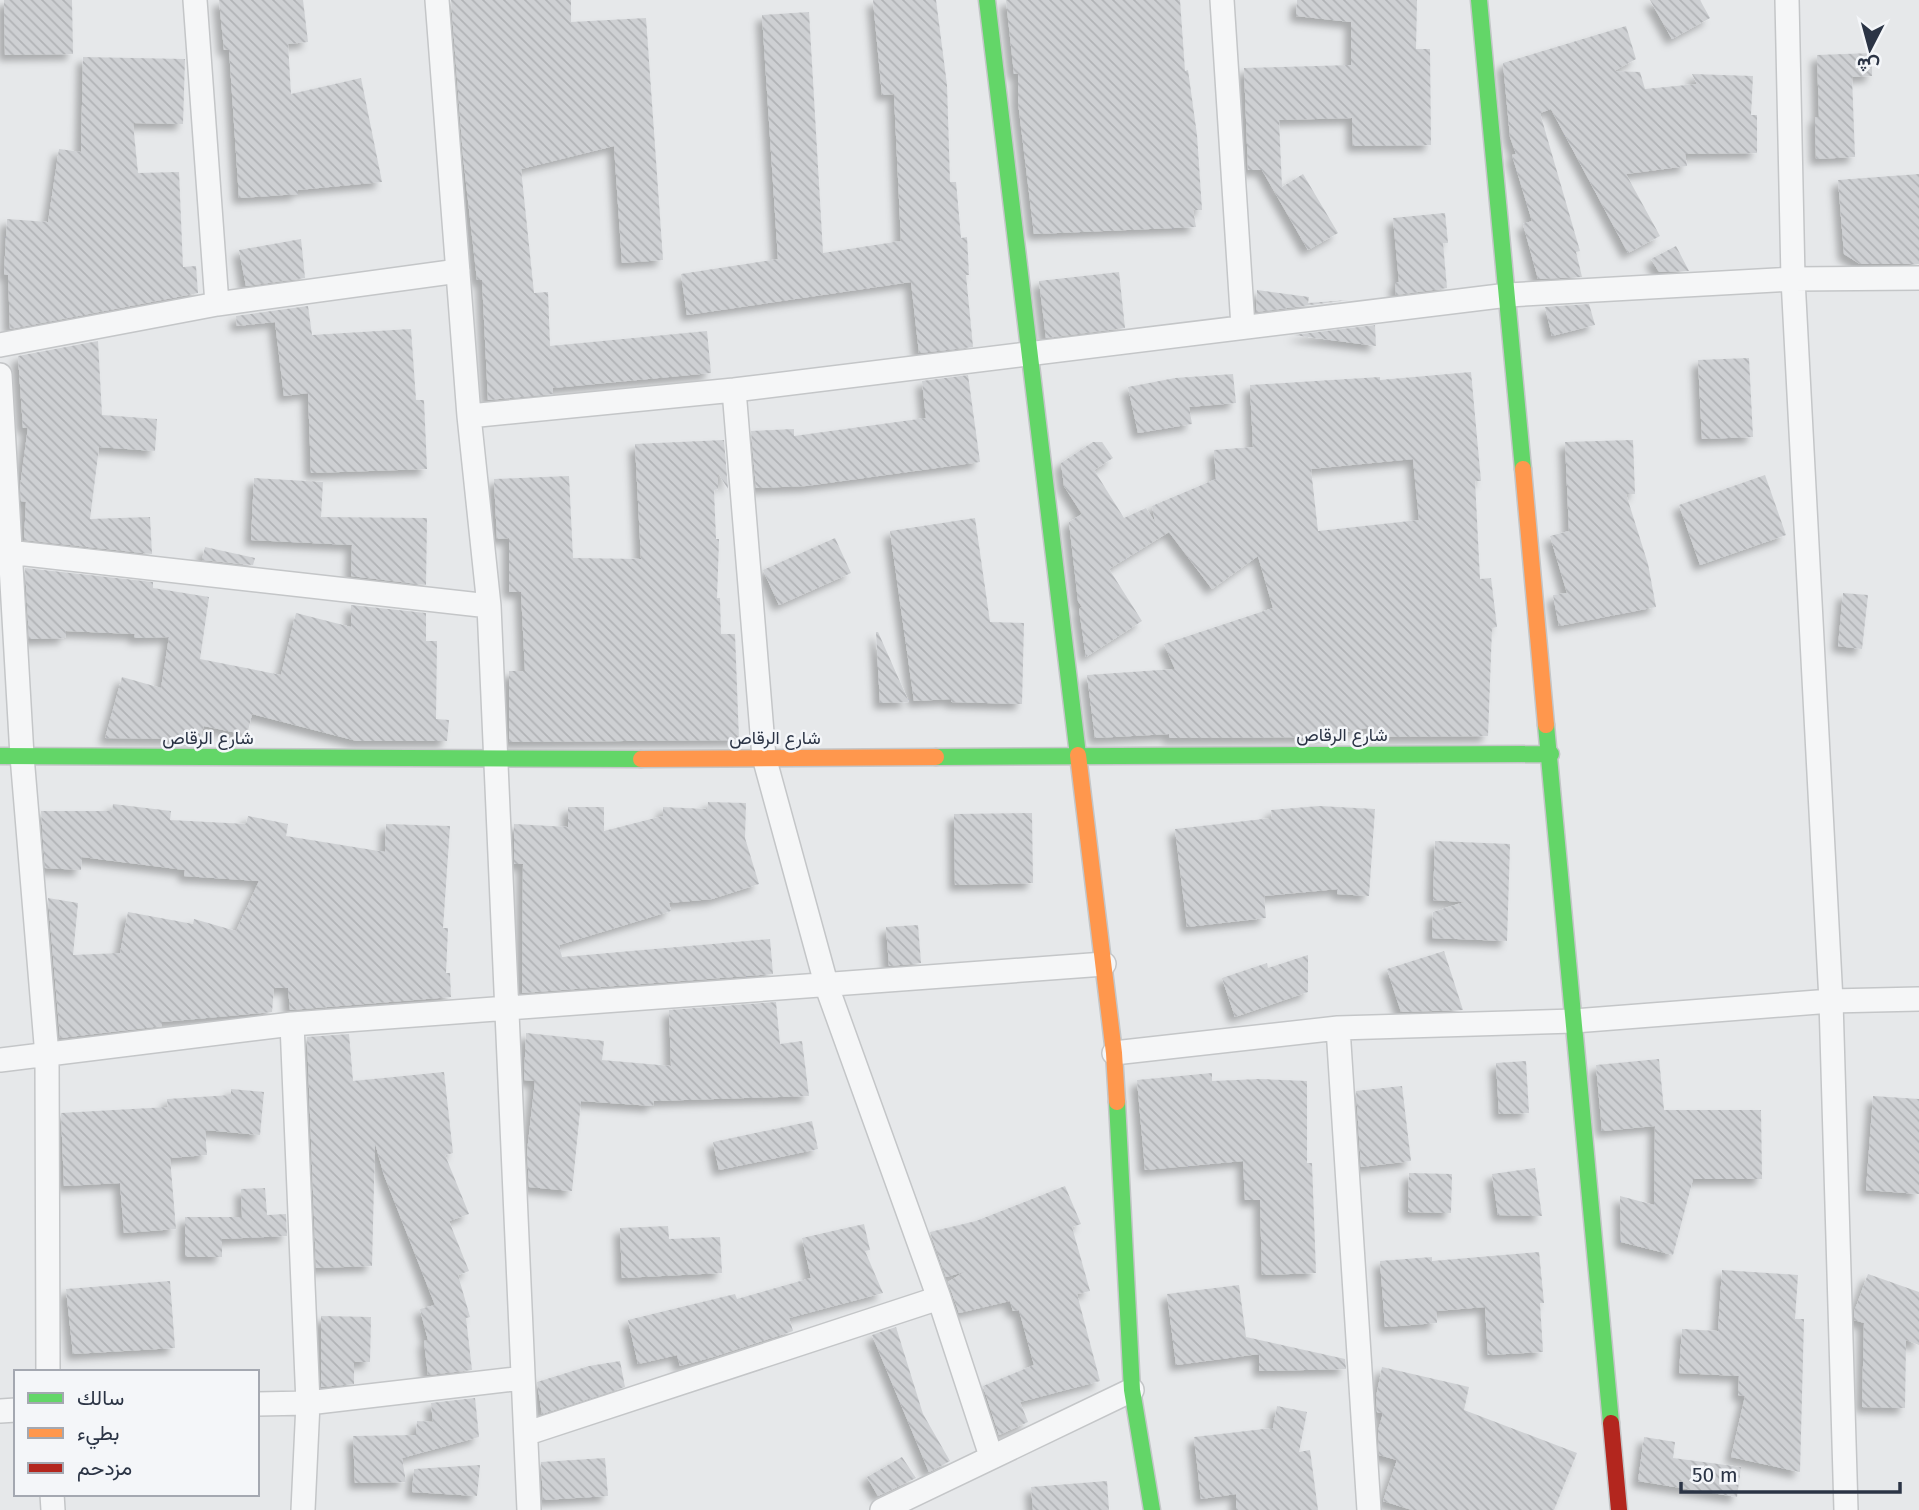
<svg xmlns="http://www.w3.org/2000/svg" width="1919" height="1510" font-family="'Fira Sans',Vazirmatn,sans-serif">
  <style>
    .building { fill: url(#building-back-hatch); fill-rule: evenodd; filter: url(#shadow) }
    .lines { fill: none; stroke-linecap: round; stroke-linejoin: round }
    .street-casing { stroke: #c4c6c8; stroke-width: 26 }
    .fast-casing { stroke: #c4c6c8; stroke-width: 19 }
    .slow-casing { stroke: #c4c6c8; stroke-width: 19 }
    .jam-casing { stroke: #c4c6c8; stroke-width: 19 }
    .street { stroke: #f5f6f7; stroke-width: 23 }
    .fast { stroke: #63d668; stroke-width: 16 }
    .slow { stroke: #ff974d; stroke-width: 16 }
    .jam { stroke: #b3261e; stroke-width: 16 }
    .labels { text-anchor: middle; stroke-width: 5; stroke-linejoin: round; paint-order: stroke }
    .street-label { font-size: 18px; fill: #2b3445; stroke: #f4f6f9 }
  </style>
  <defs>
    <pattern id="building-back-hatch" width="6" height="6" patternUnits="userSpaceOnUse" patternTransform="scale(1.75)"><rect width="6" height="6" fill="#ced0d3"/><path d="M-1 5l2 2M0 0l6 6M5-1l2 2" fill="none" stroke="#b1b3b6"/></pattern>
    <filter id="shadow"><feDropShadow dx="-6" dy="6" stdDeviation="3.5" flood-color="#0004"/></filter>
  </defs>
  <rect width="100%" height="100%" fill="#e6e8ea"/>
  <path class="building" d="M 4,0 L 72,0 L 73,54 L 5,55 Z
    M 219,0 L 303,0 L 308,42 L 288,44 L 291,94 L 361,78 L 382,182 L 298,190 L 298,194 L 239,198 L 229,49 L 224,50 Z
    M 451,0 L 571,0 L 571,22 L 646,18 L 663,260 L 622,263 L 614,146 L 521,169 L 534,293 L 548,292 L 550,346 L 707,331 L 711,373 L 553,388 L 553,394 L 488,400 L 482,280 L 477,280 L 463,156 Z
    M 873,0 L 936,0 L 947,85 L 950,182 L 956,182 L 961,238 L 967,237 L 969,275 L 966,275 L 973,347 L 919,353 L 911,282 L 687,315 L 681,274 L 778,259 L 762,15 L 809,12 L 823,253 L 901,241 L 894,94 L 882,95 Z
    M 1006,0 L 1180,0 L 1185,71 L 1188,70 L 1197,135 L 1202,210 L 1193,210 L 1196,227 L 1034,234 L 1018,102 L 1018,73 L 1014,74 Z
    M 1297,0 L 1417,0 L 1416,49 L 1430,49 L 1431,145 L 1353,146 L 1352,118 L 1279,120 L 1282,187 L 1303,174 L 1338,233 L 1308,250 L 1262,170 L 1248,170 L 1244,68 L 1351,65 L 1351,22 L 1296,16 Z
    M 1650,0 L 1700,0 L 1710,18 L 1672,39 Z
    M 1626,26 L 1636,59 L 1614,71 L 1640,72 L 1645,89 L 1697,84 L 1692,74 L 1753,76 L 1751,115 L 1757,115 L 1757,153 L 1685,154 L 1687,166 L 1626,174 L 1660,236 L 1628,253 L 1551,109 L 1540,113 L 1580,251 L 1576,252 L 1582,277 L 1538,279 L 1523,224 L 1532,221 L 1512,155 L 1516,154 L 1510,137 L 1503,63 Z
    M 1872,53 L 1872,76 L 1852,77 L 1855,157 L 1816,159 L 1815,117 L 1819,117 L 1817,55 Z
    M 83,57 L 185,59 L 183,124 L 133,123 L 138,173 L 179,172 L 183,267 L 196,266 L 198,293 L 10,329 L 8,275 L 4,274 L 7,219 L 48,222 L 59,149 L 81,152 Z
    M 1919,174 L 1919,264 L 1860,264 L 1844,254 L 1838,180 Z
    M 1445,213 L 1448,243 L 1443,243 L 1447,288 L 1396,295 L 1395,282 L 1399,282 L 1393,218 Z
    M 301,239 L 305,278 L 246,286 L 239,250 Z
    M 1676,246 L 1689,271 L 1659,272 L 1651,259 Z
    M 1119,272 L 1125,328 L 1046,338 L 1039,281 Z
    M 1257,290 L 1309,297 L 1308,303 L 1349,300 L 1256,312 Z
    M 1589,304 L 1595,325 L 1552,336 L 1545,307 Z
    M 308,306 L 312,335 L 411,329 L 416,400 L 424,400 L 427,469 L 311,473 L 308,393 L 284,396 L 275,322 L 237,326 L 236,316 Z
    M 1375,325 L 1376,346 L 1293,335 Z
    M 98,341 L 102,415 L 157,419 L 155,451 L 99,447 L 90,519 L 150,517 L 152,554 L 24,540 L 26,502 L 21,501 L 20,487 L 28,427 L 23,428 L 18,356 Z
    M 1749,358 L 1753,437 L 1702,439 L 1698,360 Z
    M 1471,372 L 1481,481 L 1475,481 L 1480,579 L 1491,578 L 1497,627 L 1492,628 L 1488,736 L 1372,737 L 1372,727 L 1320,737 L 1169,738 L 1169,734 L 1095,738 L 1087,675 L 1175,669 L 1164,644 L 1273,608 L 1258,556 L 1212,589 L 1169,532 L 1109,569 L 1142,621 L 1086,657 L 1079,609 L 1082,607 L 1078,601 L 1069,522 L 1082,514 L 1064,486 L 1061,463 L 1093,442 L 1102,442 L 1113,458 L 1094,470 L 1124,518 L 1146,508 L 1155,522 L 1152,506 L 1216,479 L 1214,450 L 1253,447 L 1250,385 L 1380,377 L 1380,380 ZM 1413,459 L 1419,520 L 1318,531 L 1311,469 Z
    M 1233,374 L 1236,403 L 1189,407 L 1192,424 L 1138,433 L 1128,387 L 1175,378 Z
    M 968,375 L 980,462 L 806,486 L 756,488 L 751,431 L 794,429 L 794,436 L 926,418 L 922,381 Z
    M 724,440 L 728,489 L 718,473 L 718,489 L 714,490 L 716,539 L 719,539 L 717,598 L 720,598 L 721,634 L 735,634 L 739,740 L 509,742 L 509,671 L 525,671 L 521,592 L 509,592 L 509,538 L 497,539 L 494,479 L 569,476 L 573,558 L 641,559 L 635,444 Z
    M 1633,440 L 1635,494 L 1626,494 L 1648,564 L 1656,607 L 1559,626 L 1553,595 L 1567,593 L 1550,536 L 1569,531 L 1565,442 Z
    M 1765,475 L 1786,535 L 1700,565 L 1679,505 Z
    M 254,478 L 323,482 L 321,517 L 427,518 L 426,585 L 351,576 L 352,545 L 251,540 Z
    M 975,518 L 990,622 L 1024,623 L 1022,704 L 951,702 L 951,699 L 914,701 L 890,531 Z
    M 835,538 L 851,573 L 779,605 L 763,570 Z
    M 205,547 L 255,558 L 253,565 L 202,560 Z
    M 25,568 L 153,582 L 153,588 L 209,597 L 200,659 L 281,675 L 296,613 L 351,627 L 351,605 L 426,613 L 426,641 L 437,641 L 436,719 L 449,720 L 447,741 L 357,741 L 252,714 L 247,735 L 204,726 L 199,739 L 105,738 L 122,677 L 161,688 L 169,637 L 134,638 L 135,634 L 66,631 L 65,638 L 29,639 Z
    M 1843,593 L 1868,595 L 1862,649 L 1838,646 Z
    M 876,632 L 878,632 L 909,702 L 880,703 Z
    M 708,802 L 746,803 L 745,838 L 759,884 L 712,899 L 669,903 L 671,911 L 559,945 L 562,957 L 770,939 L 773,974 L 522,993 L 523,864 L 514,864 L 514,824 L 568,827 L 568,807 L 604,807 L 604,831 L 663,816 L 663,807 L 707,809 Z
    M 113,804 L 171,811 L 170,820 L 246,824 L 248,816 L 288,824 L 286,836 L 385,852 L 386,824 L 450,826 L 443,928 L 448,928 L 446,973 L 450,973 L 451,997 L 290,1010 L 288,988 L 274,988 L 272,1012 L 162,1022 L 162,1026 L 60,1038 L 48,898 L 78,903 L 73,955 L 120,953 L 128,912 L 193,924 L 194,919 L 236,931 L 259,881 L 184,876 L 185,870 L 82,857 L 81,870 L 45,868 L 41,811 L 112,811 Z
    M 1319,806 L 1375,809 L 1369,896 L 1337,894 L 1338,889 L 1264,896 L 1266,918 L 1187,927 L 1175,829 L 1272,818 L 1271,810 Z
    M 1032,813 L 1033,883 L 955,885 L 954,814 Z
    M 1435,841 L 1510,844 L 1507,941 L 1432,938 L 1433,912 L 1464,902 L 1433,900 Z
    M 918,925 L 921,963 L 889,966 L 886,927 Z
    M 1444,951 L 1463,1010 L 1401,1012 L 1387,969 Z
    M 1308,955 L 1308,992 L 1235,1017 L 1222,978 L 1267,963 L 1268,968 Z
    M 776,1002 L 780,1044 L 802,1041 L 809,1096 L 654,1101 L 653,1106 L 581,1101 L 572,1191 L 529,1187 L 527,1152 L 535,1081 L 524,1080 L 526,1033 L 604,1041 L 602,1060 L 671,1066 L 669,1010 Z
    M 349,1034 L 353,1081 L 444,1072 L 453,1153 L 445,1155 L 469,1214 L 449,1221 L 469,1271 L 458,1275 L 470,1317 L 466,1318 L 472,1370 L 428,1375 L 424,1341 L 428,1340 L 420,1309 L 435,1305 L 384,1175 L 375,1143 L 372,1266 L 316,1268 L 307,1037 Z
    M 1659,1059 L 1664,1110 L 1761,1110 L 1762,1179 L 1693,1179 L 1673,1255 L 1621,1242 L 1620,1196 L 1654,1205 L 1655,1126 L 1602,1131 L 1596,1065 Z
    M 1526,1061 L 1529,1113 L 1499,1114 L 1496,1063 Z
    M 1212,1073 L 1212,1081 L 1260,1079 L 1307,1081 L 1307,1163 L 1312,1163 L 1316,1273 L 1262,1275 L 1260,1200 L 1245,1200 L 1243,1161 L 1145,1170 L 1137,1080 Z
    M 1402,1086 L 1411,1161 L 1361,1167 L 1356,1091 Z
    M 231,1089 L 264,1092 L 260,1135 L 205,1130 L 207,1155 L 170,1158 L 176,1229 L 124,1233 L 120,1183 L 64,1186 L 61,1113 L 168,1107 L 167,1099 L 231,1095 Z
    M 1873,1096 L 1919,1099 L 1919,1194 L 1866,1190 Z
    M 812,1121 L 818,1149 L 719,1170 L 713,1142 Z
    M 1535,1168 L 1542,1216 L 1498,1215 L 1492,1174 Z
    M 1409,1173 L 1452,1174 L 1451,1213 L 1408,1212 Z
    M 1065,1186 L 1081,1224 L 1072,1227 L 1090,1291 L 1077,1294 L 1100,1381 L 1020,1402 L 1028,1422 L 999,1435 L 983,1386 L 1034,1365 L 1019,1310 L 1013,1311 L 1010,1301 L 959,1313 L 948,1282 L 964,1272 L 946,1277 L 930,1232 L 976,1221 Z
    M 265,1188 L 267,1215 L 286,1214 L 287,1236 L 222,1239 L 222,1257 L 185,1257 L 185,1217 L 242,1217 L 241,1189 Z
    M 864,1224 L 870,1250 L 865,1251 L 883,1293 L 789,1318 L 793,1331 L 713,1357 L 680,1366 L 677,1355 L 638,1364 L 628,1320 L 735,1294 L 737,1299 L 811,1278 L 802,1238 Z
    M 668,1226 L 669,1239 L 720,1237 L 722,1273 L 622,1278 L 620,1228 Z
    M 1539,1252 L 1544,1303 L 1540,1303 L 1543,1352 L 1488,1355 L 1485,1307 L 1436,1311 L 1437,1323 L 1385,1327 L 1380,1261 L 1432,1257 L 1432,1261 Z
    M 1722,1270 L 1798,1275 L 1795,1319 L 1804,1319 L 1800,1472 L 1731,1457 L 1745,1396 L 1738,1395 L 1739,1376 L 1679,1373 L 1682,1329 L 1718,1331 Z
    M 1868,1274 L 1919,1292 L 1919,1345 L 1906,1340 L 1905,1408 L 1862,1407 L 1864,1323 L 1854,1320 L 1854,1312 Z
    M 170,1281 L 175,1348 L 73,1354 L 66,1289 Z
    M 1239,1285 L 1246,1337 L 1345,1359 L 1346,1369 L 1259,1371 L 1259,1354 L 1176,1365 L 1167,1294 Z
    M 321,1316 L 371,1317 L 370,1362 L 354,1362 L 354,1384 L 321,1387 Z
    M 896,1327 L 923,1414 L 950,1461 L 929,1472 L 872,1335 Z
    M 620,1361 L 625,1387 L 542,1414 L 537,1382 L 589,1366 Z
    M 1382,1367 L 1469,1387 L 1464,1410 L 1577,1453 L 1554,1510 L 1412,1510 L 1383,1501 L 1397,1460 L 1379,1455 L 1378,1431 L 1383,1413 L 1377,1412 L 1376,1397 Z
    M 475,1398 L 479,1437 L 402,1458 L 406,1482 L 355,1483 L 353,1436 L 416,1435 L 417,1421 L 433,1422 L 431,1403 Z
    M 1277,1406 L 1307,1412 L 1299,1452 L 1310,1450 L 1318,1510 L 1236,1510 L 1236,1494 L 1201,1499 L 1194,1437 L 1273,1428 Z
    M 1644,1437 L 1675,1442 L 1673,1458 L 1741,1467 L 1737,1497 L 1638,1481 Z
    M 902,1457 L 916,1478 L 878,1496 L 867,1477 Z
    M 605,1458 L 608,1496 L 543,1500 L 541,1462 Z
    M 480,1465 L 477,1496 L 412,1492 L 414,1469 Z
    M 1107,1481 L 1109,1510 L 1033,1510 L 1031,1487 Z"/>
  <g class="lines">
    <defs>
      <path id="street" d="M 195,0 L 217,304
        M 437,0 L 469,416 L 489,606 L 529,1510
        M 1222,0 L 1243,327
        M 1787,0 L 1793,279 L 1831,1001 L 1846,1510
        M 0,345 L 217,304 L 458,271
        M 0,375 L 22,756 L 47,1056 L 48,1372
        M 734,390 L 764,757 L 827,987 L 939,1298 L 991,1456
        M 469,416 L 734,390 L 1508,295 L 1793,279 L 1919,278
        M 8,552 L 489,606
        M 292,1024 L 308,1403 L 303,1510
        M 1338,1028 L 1369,1510
        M 1114,1053 L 1338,1028 L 1574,1021 L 1831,1001 L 1919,999
        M 0,1060 L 292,1024 L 1104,964
        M 257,1404 L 308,1403 L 523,1378
        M 0,1411 L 16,1410
        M 528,1433 L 939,1298
        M 52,1494 L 53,1510
        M 882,1510 L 1132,1390"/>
      <path id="fast" d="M 987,0 L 1078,755
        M 1479,0 L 1523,469
        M 1546,725 L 1611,1423
        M 0,756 L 641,759
        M 936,757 L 1551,754
        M 1117,1102 L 1132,1390 L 1152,1510"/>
      <path id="slow" d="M 1523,469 L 1546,725
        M 1078,755 L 1114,1053 L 1117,1102
        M 641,759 L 936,757"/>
      <path id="jam" d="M 1611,1423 L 1619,1510"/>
    </defs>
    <use href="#street" class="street-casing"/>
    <use href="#fast" class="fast-casing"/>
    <use href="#slow" class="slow-casing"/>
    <use href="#jam" class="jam-casing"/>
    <use href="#street" class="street"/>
    <use href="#fast" class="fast"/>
    <use href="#slow" class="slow"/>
    <use href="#jam" class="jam"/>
  </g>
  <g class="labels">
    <g class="street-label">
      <text x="1342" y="741">شارع الرقاص</text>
      <text x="208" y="744">شارع الرقاص</text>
      <text x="775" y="744">شارع الرقاص</text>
    </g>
  </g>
  <rect x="14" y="1370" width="245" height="126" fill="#f4f6f9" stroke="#a4a8b1" stroke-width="2"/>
  <rect x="28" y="1393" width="35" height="10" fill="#63d668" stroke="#a4a8b1" stroke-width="2"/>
  <text x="77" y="1405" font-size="21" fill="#2b3445">سالك</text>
  <rect x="28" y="1428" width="35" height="10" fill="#ff974d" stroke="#a4a8b1" stroke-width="2"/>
  <text x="77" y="1440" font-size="21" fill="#2b3445">بطيء</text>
  <rect x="28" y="1463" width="35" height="10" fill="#b3261e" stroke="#a4a8b1" stroke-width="2"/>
  <text x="77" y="1475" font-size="21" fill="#2b3445">مزدحم</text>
  <g transform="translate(1870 49) rotate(186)" stroke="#f4f6f9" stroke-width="5" paint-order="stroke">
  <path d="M0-5L12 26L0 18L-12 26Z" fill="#2b3445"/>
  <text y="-10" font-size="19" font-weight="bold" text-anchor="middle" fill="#2b3445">ش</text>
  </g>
  <path d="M1681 1482v10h219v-10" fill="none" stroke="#2b3445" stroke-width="3.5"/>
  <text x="1692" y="1482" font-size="21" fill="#2b3445" stroke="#f4f6f9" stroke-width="5" paint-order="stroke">50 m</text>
</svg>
